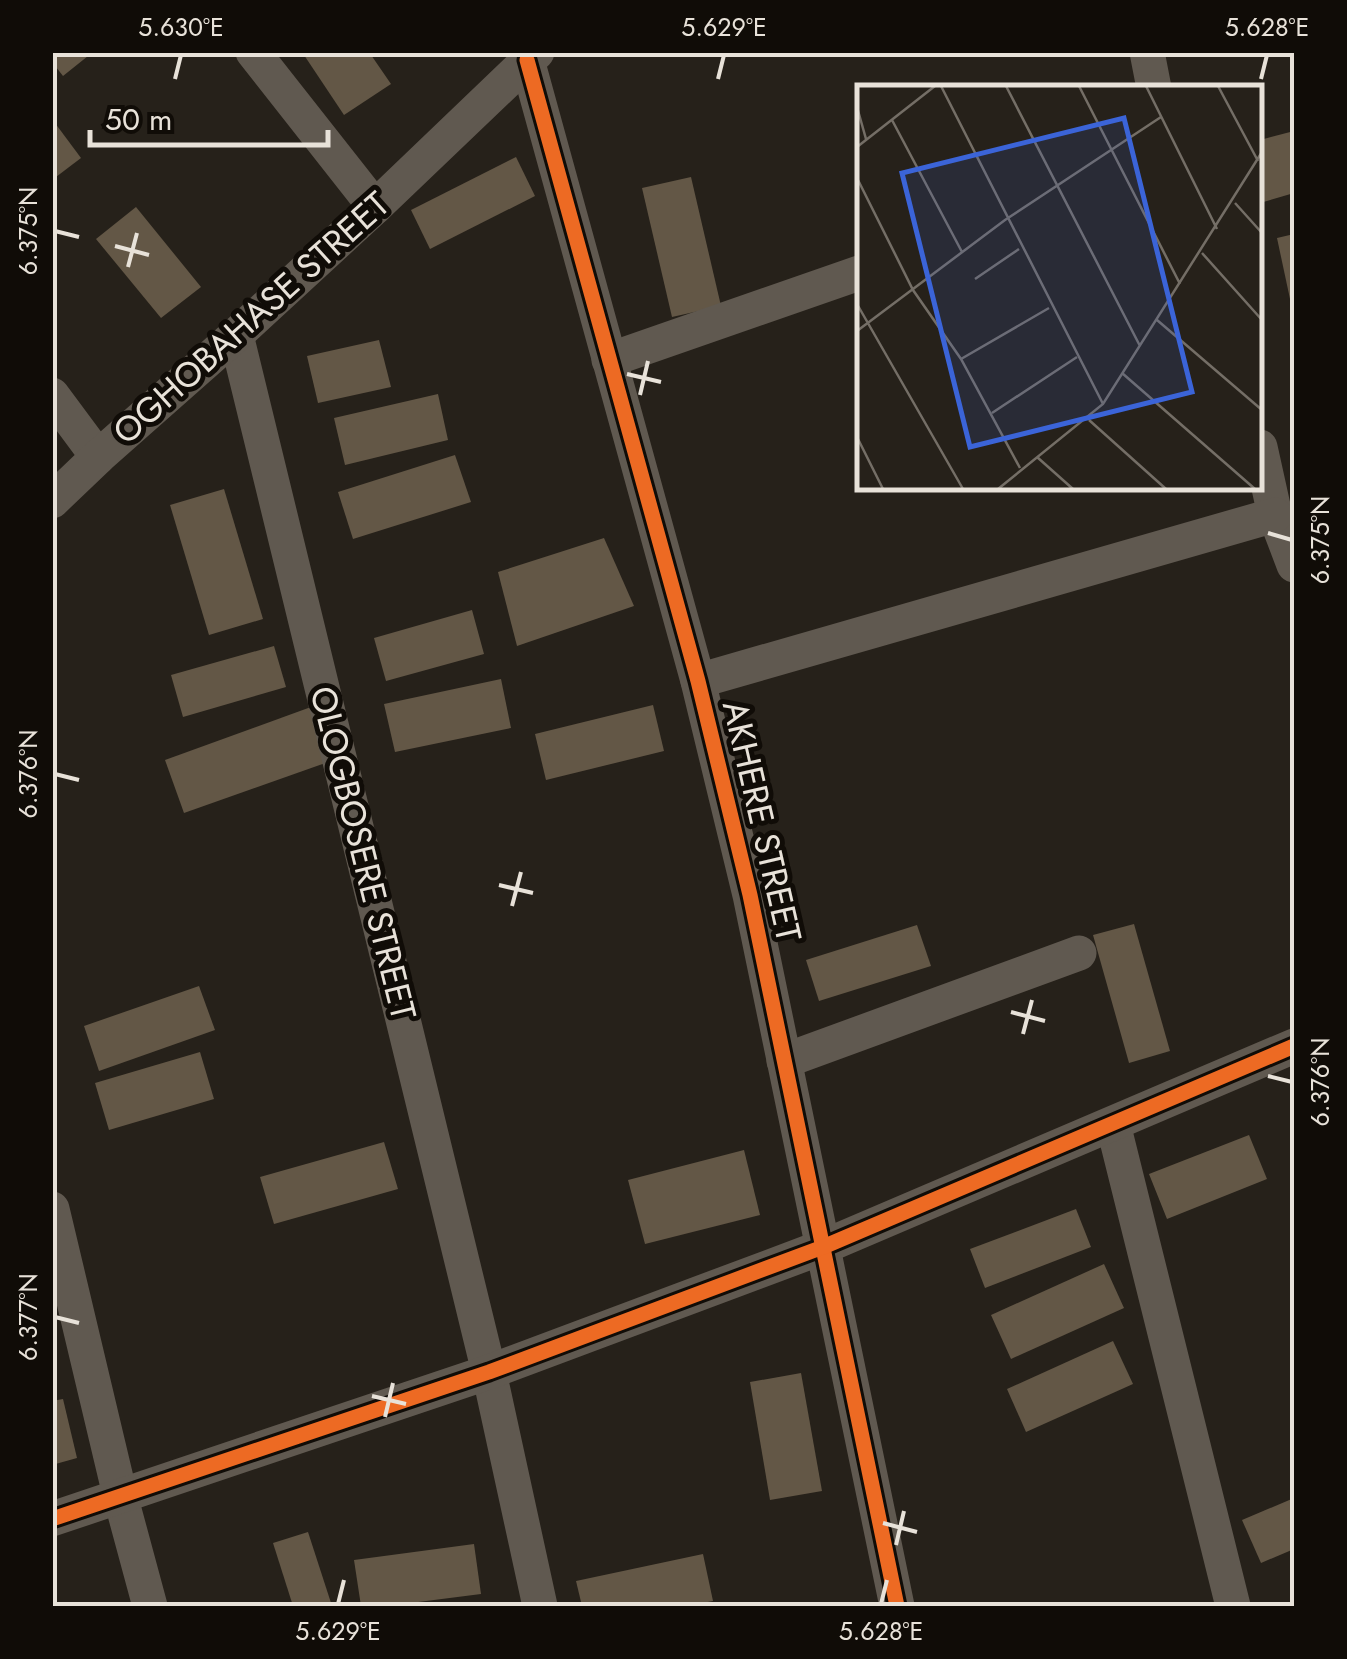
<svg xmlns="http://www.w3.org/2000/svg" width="1347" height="1659" viewBox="0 0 1347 1659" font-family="Jost,sans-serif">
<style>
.building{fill:#635746}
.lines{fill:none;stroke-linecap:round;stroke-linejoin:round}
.minor{stroke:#605950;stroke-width:35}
.cycleway-casing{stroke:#100c07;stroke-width:21}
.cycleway{stroke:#ed6a23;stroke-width:15}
.ticks{fill:none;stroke:#e8e2d9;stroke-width:4}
.labels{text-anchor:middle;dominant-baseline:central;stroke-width:10;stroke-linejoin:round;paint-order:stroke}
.street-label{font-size:35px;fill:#e8e2d9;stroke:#100c07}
.inset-road{fill:none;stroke:#746e66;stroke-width:2.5}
.view{fill:#3b64d8;fill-opacity:0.15;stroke:#3b64d8;stroke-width:5}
.inset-edge{fill:none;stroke:#e8e2d9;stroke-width:5}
.neatline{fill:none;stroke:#e8e2d9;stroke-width:4}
.ticks-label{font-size:25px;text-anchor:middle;fill:#e8e2d9}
</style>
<rect width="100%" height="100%" fill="#26211a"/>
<g class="building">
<polygon points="52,52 93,52 63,76 52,62"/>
<polygon points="302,52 369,52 391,84 344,115"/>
<polygon points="52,119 81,158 52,180"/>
<polygon points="1294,131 1294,193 1260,203 1260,140"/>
<polygon points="516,157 535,196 430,249 411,210"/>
<polygon points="691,177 721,306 672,317 642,188"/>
<polygon points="136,207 201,287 161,318 96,239"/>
<polygon points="1294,234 1294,313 1293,313 1277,238"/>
<polygon points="379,340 391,387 318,403 307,356"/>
<polygon points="438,394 448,440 345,465 334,418"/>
<polygon points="455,455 471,502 353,539 338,492"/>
<polygon points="224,489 263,619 209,635 170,505"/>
<polygon points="604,538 634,606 517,646 498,572"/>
<polygon points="472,610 484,654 386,681 374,638"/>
<polygon points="274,646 286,687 183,717 171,675"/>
<polygon points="501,679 511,728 395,752 384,704"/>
<polygon points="653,705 664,751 546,780 535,734"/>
<polygon points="311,707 331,761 184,813 165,760"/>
<polygon points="1134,924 1170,1051 1129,1063 1093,935"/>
<polygon points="917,925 931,966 819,1001 806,960"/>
<polygon points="199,986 215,1030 99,1071 84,1026"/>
<polygon points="200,1052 214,1099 109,1130 95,1083"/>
<polygon points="1249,1135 1267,1179 1167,1219 1149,1174"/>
<polygon points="384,1142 398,1189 274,1224 260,1177"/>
<polygon points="744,1150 760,1215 645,1244 628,1180"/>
<polygon points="1076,1209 1091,1247 985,1288 970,1249"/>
<polygon points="1104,1264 1124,1308 1011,1359 991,1315"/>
<polygon points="1113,1341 1133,1384 1026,1432 1007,1389"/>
<polygon points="801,1373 822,1491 770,1500 750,1382"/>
<polygon points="63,1399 77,1458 52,1465 52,1401"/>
<polygon points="1294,1498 1294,1549 1261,1563 1242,1520"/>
<polygon points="308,1532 332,1606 293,1606 273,1543"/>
<polygon points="474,1544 481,1594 387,1606 361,1606 354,1560"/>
<polygon points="703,1554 713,1601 686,1606 582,1606 576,1581"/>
</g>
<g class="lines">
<g class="minor">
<polyline points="253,52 375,207"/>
<polyline points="1147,52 1154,88"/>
<polyline points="527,60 698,681 750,895 897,1606"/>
<polyline points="236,335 489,1372 540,1606"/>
<polyline points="609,360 859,273"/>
<polyline points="52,395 98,457"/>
<polyline points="1260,447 1275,515 1294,565"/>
<polyline points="52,501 98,457 236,335 375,207 537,52"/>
<polyline points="698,681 1275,515"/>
<polyline points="784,1061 1079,953"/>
<polyline points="1113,1124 1233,1606"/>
<polyline points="52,1209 120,1495 150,1606"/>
<polyline points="52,1519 489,1372 823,1247 1294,1046"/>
</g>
<g class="cycleway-casing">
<g id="cycleway">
<polyline points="527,60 698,681 750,895 897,1606"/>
<polyline points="52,1519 489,1372 823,1247 1294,1046"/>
</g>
</g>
<use href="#cycleway" class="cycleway"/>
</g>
<path class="ticks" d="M175 79 181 55M718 79 724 55M1261 79 1267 55M55 231 79 237M115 246 149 255M128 267 137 233M627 374 661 382M640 395 648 361M1268 533 1292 540M55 774 79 780M499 885 533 893M512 906 521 872M1011 1012 1045 1021M1023 1034 1032 1000M1268 1076 1292 1082M55 1317 79 1323M372 1396 406 1404M385 1417 393 1383M883 1523 917 1532M896 1545 904 1511M338 1604 344 1580M881 1604 887 1580"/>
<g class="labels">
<g class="street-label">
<text transform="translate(251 318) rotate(-42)">OGHOBAHASE STREET</text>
<text transform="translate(762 821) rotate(77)">AKHERE STREET</text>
<text transform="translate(363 853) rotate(76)">OLOGBOSERE STREET</text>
</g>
</g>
<g transform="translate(857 85)">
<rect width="405" height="405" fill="#26211a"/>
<path class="inset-road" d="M84 1 246 319M149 1 283 261M222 1 323 199M289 1 360 144M361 1 401 76M0 22 9 54M35 35 105 167M0 62 78 1M0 93 56 205 104 274 163 383M378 118 405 148M345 168 405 235M118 194 162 164M0 219 106 404M300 235 405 325M0 246 148 135 304 32M104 274 192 223M265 288 398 404M135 328 220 272M232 335 309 404M0 352 26 404M180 372 216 404M141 404 246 319 405 67"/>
<path class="view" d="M267 33 335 307 113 362 45 88Z"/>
<rect width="405" height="405" class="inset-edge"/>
</g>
<rect width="1347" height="1659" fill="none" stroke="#100c07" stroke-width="110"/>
<path d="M90 130v15h238v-15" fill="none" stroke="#e8e2d9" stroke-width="5"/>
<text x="105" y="130" font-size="30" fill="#e8e2d9" stroke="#100c07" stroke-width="8" paint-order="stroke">50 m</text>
<rect x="55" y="55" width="1237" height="1549" class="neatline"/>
<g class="ticks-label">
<text x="181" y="36">5.630°E</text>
<text x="724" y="36">5.629°E</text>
<text x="1267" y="36">5.628°E</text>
<text transform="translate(28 231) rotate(-90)" y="9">6.375°N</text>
<text transform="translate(1320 540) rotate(-90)" y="9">6.375°N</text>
<text transform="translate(28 774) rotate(-90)" y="9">6.376°N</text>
<text transform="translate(1320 1082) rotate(-90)" y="9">6.376°N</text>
<text transform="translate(28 1317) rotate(-90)" y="9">6.377°N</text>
<text x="338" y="1640">5.629°E</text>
<text x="881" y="1640">5.628°E</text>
</g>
</svg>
